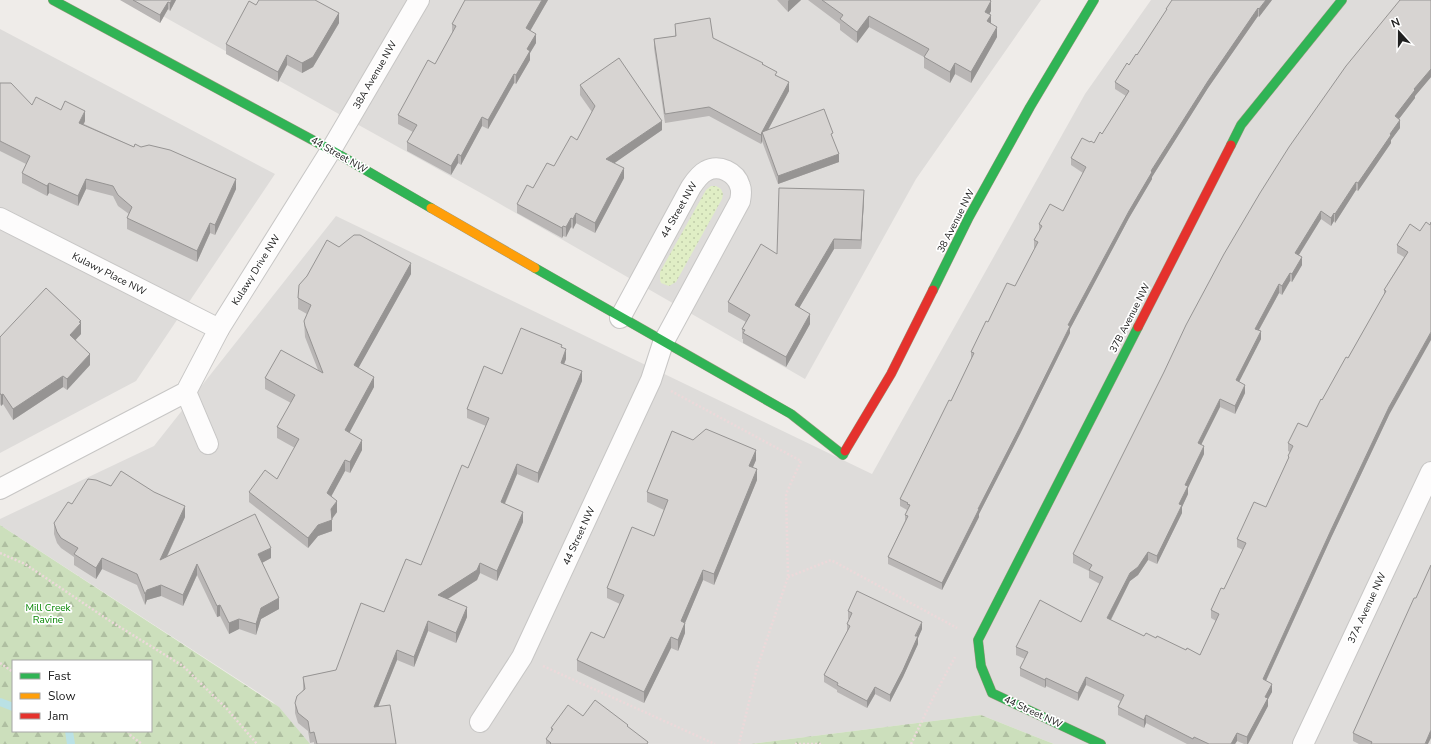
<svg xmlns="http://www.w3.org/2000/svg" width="1431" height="744" viewBox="0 0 1431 744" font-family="'Nunito Sans',sans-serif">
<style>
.residential{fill:#dedcda}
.grass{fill:url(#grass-dots)}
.forest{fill:url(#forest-firs);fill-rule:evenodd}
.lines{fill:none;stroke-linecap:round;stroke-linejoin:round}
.stream{stroke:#bae1e5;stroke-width:8}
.street-casing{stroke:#c7c6c5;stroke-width:22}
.fast-casing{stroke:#9b997f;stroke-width:10}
.slow-casing{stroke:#9b997f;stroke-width:10}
.jam-casing{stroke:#9b997f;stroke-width:10}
.path{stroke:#ecd9da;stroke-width:2.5;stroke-dasharray:2 2;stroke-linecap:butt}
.street{stroke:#fdfcfc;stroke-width:20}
.fast{stroke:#30b455;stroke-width:9}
.slow{stroke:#ff9f0a;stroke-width:9}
.jam{stroke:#e5322d;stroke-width:9}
.wall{fill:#b9b6b5}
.shaded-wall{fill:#969493}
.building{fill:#d7d4d2;stroke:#969493}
.labels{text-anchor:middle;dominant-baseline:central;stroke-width:3.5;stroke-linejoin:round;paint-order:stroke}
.street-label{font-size:10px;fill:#202020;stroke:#fff}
.park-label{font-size:10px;fill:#068502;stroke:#fff}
</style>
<defs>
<pattern id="grass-dots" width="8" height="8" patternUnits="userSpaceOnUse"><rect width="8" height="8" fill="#e0eec5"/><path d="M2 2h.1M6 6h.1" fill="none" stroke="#c0cca9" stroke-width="1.8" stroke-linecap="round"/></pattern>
<pattern id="forest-firs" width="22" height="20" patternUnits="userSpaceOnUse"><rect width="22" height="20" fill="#ccdfbc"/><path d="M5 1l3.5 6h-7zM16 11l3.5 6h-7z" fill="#afbfa1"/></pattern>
</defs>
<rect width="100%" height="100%" fill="#efece9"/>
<g class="residential">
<polygon points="134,0 1041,0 916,179 805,379 488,197"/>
<polygon points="1151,0 1431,0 1431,744 1054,744 981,715 751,744 308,744 273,702 0,525 0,519 154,446 336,216 872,474 1085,94"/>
<polygon points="0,29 275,174 136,381 0,453"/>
</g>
<polygon class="grass" points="711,186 716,186 721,189 723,194 722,199 676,282 669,286 661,283 660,280 660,272 706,190"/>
<g class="forest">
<path d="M0 525 279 707 310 744H0ZM13 661H151V731H13Z"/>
<polygon points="981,715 1054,744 751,744"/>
</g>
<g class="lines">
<g class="stream">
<polyline points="0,702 13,707"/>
<polyline points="69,731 71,744"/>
</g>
<g class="street-casing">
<g id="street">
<polyline points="0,218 219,329"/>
<polyline points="186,392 208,444"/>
<polyline points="0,489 186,392 219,329 331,150 419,0"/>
<path d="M480 722 522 657 651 380 663 343 740 201C741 196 742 191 740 186 736 172 719 164 706 171 700 174 695 181 691 187L620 318"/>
<polyline points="1303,744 1431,472"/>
</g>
</g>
<g class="fast-casing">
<g id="fast">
<polyline points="53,0 331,150 431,208"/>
<polyline points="1231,145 1241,125 1342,0"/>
<polyline points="535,268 791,414 843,455 845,451"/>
<polyline points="933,290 969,217 1030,107 1094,0"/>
<polyline points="1101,744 992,693 981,666 978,640 1138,327"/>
</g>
</g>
<g class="slow-casing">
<polyline id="slow" points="431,208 535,268"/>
</g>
<g class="jam-casing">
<g id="jam">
<polyline points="1138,327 1231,145"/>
<polyline points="845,451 891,374 933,290"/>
</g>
</g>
<g class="path">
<polyline points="671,391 801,461 786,494 788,577 757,668 739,744"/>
<polyline points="0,553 25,564 110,621 183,666 227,709 257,744"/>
<polyline points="788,577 831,560 957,628"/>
<polyline points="0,663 13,672"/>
<polyline points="543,666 715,744"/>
<polyline points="128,731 131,736 142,744"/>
<polyline points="795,744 822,744"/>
<polyline points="911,744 933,698 955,657"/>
</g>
<use href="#street" class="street"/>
<use href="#fast" class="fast"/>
<use href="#slow" class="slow"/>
<use href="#jam" class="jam"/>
</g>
<g class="wall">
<polygon points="120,0 176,0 170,11 168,9 160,23"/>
<polygon points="548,0 530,31 536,43 530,53 530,60 516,84 514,83 488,129 482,126 461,165 458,163 451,175 407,151 407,142 413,132 398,124 398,115 435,64 452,33 452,24"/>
<polygon points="777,0 801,0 788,12"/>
<polygon points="808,0 990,0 991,11 989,14 991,23 997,37 971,83 955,74 950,83 924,68 924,57 869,27 857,43 840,30 840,24"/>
<polygon points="1272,0 1259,17 1258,16 1208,88 1152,177 1152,179 1129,218 1070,329 1070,333 1020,434 979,514 979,517 942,590 888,564 888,557 905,521 905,515 907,510 900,506 900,499 951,401 971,359 971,352 988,322 1015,286 1035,248 1034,248 1034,240 1039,232 1039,224 1063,211 1083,173 1071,165 1071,158 1090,142 1094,143 1102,134 1126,96 1115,89 1115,82 1137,55 1166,11 1166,9"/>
<polygon points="1431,0 1431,77 1415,96 1415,98 1399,119 1400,128 1391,140 1391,143 1358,191 1356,190 1335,223 1334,221 1331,226 1321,219 1299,255 1302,265 1292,282 1290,281 1282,295 1279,293 1259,330 1261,339 1239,381 1245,393 1235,414 1220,407 1201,445 1204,454 1188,486 1188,494 1182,507 1182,513 1157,564 1148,560 1138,575 1130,581 1111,620 1144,636 1156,638 1186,650 1200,655 1216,621 1211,618 1211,610 1224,589 1243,550 1237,547 1237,539 1266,507 1288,459 1288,456 1290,452 1288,451 1288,443 1307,427 1322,400 1348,358 1384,295 1384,290 1404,257 1397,253 1397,245 1420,231 1389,415 1331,538 1266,681 1272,692 1268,699 1268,706 1248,744 1244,744 1237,741 1235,744 1187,744 1146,723 1144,728 1118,715 1118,707 1120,701 1086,685 1078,701 1046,686 1045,688 1020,676 1020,668 1025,659 1016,655 1016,647 1081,622 1100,584 1089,578 1089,571 1073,563 1073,554"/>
<polygon points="256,5 339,23 313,67 302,73 287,65 278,82 226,54 226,44"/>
<polygon points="675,24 713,38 763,64 777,76 789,91 768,130 833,139 839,162 778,184 762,141 761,144 709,116 665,123 654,48 654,39 675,36"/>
<polygon points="0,83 32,105 61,110 85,121 84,124 134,147 236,189 215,235 210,233 197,262 127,229 127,218 129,214 118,206 113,196 86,189 78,206 49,193 47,196 22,183 22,173 26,164 0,151"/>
<polygon points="580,85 662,130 614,163 624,178 595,233 576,223 573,229 571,227 566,237 563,236 562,238 517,213 517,204 533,188 554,166 577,140 592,112 580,95"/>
<polygon points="864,200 861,249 834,249 799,308 810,324 786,367 743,343 743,339 742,339 742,329 746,322 728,312 728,302 777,254"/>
<polygon points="339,247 411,274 358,368 374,387 349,433 362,450 350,473 345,471 331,497 337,512 332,519 332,531 318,536 308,548 249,502 249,492 277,479 295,448 277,438 277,427 291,403 265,389 265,378 318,370 305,337 304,321 307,314 298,309 298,298"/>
<polygon points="81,331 81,334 75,340 90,365 67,390 63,387 13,420 3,404 1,406 0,404 0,337"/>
<polygon points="562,347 566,359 564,364 582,381 538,483 517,474 505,504 523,522 497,581 480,573 477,580 448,599 467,617 456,643 428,631 414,667 397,660 378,707 396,744 314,744 314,742 310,743 308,731 298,723 295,713 295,703 303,690 303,677 336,670 384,612 421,565 468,468 486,426 467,418 467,409 502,374"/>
<polygon points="693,440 756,460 753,467 757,480 714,585 703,580 685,623 685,633 678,651 671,648 644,703 577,671 577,660 604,638 620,604 607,598 607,588 654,536 664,510 647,502 647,492"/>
<polygon points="111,486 185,517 167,557 271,558 262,563 279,609 261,619 256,635 239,629 229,634 220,616 217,617 197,575 183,606 161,596 147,600 145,605 137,585 102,569 96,579 74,565 74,557 61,548 57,543 54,534 54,523 72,504"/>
<polygon points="848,611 922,629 918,638 918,644 903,677 890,702 875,694 867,708 837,692 837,690 824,682 824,675 847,632 847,624 849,619 848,619"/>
<polygon points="583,716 628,727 648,744 546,744 546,739 551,732 551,728"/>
<polygon points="1353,733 1428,744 1359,744 1353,741"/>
</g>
<g class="shaded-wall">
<polygon points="172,0 176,0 170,11 170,3"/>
<polygon points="542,0 548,0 526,38 526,28"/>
<polygon points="789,0 801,0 788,12 788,1"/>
<polygon points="1266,0 1272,0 1259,17 1259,9"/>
<polygon points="991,1 991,11 985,22 985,12"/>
<polygon points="168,2 168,9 160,23 160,15"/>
<polygon points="1258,8 1258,16 1208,88 1152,177 1152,179 1129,218 1070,329 1070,333 1020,434 979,514 979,517 942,590 942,583 978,509 1068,325 1129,211 1151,171 1208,81"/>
<polygon points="339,13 339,23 313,67 302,73 302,63"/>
<polygon points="991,15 991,26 987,21"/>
<polygon points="869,16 869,27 857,43 857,32"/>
<polygon points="997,27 997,37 971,83 971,72"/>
<polygon points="536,34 536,43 530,53 530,60 516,84 516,75 527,49"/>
<polygon points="287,55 287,65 278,82 278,72"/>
<polygon points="955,63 955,74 950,83 950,72"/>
<polygon points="1431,69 1431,77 1415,96 1415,98 1395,124 1395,116 1414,89"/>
<polygon points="514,74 514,83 488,129 488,120"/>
<polygon points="789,82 789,91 764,137 762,132"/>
<polygon points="85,111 85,121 79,133 79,123"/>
<polygon points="482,117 482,126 461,165 461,156"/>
<polygon points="1400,120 1400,128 1391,140 1391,143 1358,191 1358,183 1390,134"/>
<polygon points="662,121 662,130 606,169 606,159"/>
<polygon points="762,132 762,141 761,144 761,135"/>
<polygon points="458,154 458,163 451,175 451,166"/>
<polygon points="839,154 839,162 778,184 778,176"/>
<polygon points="624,168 624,178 595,233 595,223"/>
<polygon points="86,179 86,189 78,206 78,196"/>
<polygon points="236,179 236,189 215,235 215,225"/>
<polygon points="1356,182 1356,190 1335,223 1335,214"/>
<polygon points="49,183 49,193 47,196 47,186"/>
<polygon points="864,190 864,200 861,249 861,240"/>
<polygon points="1321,211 1321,219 1295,261 1295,253"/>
<polygon points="576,213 576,223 573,229 573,219"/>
<polygon points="1334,213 1334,221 1331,226 1331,218"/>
<polygon points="571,218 571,227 566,237 566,227"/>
<polygon points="210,223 210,233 197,262 197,251"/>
<polygon points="563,226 563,236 562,238 562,228"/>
<polygon points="834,239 834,249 795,315 795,305"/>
<polygon points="1302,257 1302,265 1292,282 1292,274"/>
<polygon points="411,263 411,274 354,376 354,365"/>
<polygon points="1290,273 1290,281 1282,295 1282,286"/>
<polygon points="1279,284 1279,293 1255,337 1255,329"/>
<polygon points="810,314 810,324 786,367 786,357"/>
<polygon points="81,321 81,334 70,346 70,335"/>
<polygon points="1261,331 1261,339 1236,388 1236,380"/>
<polygon points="1431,332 1431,340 1389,415 1331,538 1263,687 1263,679 1331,530 1389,407"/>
<polygon points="566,349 566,359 561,372 561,363"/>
<polygon points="90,354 90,365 67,390 67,379"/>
<polygon points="582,371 582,381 538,483 538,473"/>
<polygon points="63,376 63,387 13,420 13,409"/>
<polygon points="374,377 374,387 345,441 345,430"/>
<polygon points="1245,385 1245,393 1235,414 1235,406"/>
<polygon points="3,394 3,404 1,406 1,395"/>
<polygon points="1220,399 1220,407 1198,451 1198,443"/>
<polygon points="362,440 362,450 350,473 350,462"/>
<polygon points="1204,446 1204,454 1188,488 1188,486 1188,494 1182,507 1182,513 1157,564 1157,556 1179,504 1185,485"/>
<polygon points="756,450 756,460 749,476 749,466"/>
<polygon points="345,460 345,471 327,504 327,493"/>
<polygon points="517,464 517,474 501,512 501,502"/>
<polygon points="757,469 757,480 714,585 714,574"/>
<polygon points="337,501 337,512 331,520 331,509"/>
<polygon points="185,506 185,517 160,571 160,560"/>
<polygon points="523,512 523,522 497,581 497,571"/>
<polygon points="332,520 332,531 318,536 308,548 308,538 318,525"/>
<polygon points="271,548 271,558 258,565 258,554"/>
<polygon points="1148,552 1148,560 1138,575 1130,581 1107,627 1107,618 1130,573"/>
<polygon points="102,558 102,569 96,579 96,568"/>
<polygon points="480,563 480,573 477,580 438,605 438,595"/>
<polygon points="197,564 197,575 183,606 183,595"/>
<polygon points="703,570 703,580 685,623 685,633 678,651 678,640 681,621"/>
<polygon points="161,585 161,596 147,600 145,605 145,594 147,590"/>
<polygon points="279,598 279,609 261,619 256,635 256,624 261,608"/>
<polygon points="220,605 220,616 217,617 217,606"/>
<polygon points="467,607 467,617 456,643 456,633"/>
<polygon points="239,619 239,629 229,634 229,623"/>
<polygon points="428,621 428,631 414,667 414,657"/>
<polygon points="922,622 922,629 918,638 918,644 903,677 890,702 890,695"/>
<polygon points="671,637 671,648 644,703 644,692"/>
<polygon points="397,650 397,660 374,717 374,707"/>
<polygon points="1086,677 1086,685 1078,701 1078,693"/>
<polygon points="1046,678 1046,686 1045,688 1045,680"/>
<polygon points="1272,684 1272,692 1268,699 1268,706 1248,744 1247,744 1247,737 1265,697"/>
<polygon points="875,687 875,694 867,708 867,701"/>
<polygon points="1146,715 1146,723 1144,728 1144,720"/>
<polygon points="1431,730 1431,738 1428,744 1425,744"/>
<polygon points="1237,733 1237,741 1235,744 1231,744"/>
</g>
<g class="building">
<polygon points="133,0 172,0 170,3 168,2 160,15"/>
<polygon points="259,0 315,0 339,13 313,57 302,63 287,55 278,72 226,44 249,1 256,5"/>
<polygon points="465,0 542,0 526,28 536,34 527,49 530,51 516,75 514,74 488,120 482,117 461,156 458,154 451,166 407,142 417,125 398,115 428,60 435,64 456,26 452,24"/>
<polygon points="822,0 990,0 991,1 985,12 991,15 987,21 997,27 971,72 955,63 950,72 924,57 929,49 869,16 857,32 840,19 843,15"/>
<polygon points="1172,0 1266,0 1259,9 1258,8 1208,81 1151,171 1152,172 1129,211 1068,325 1070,326 1020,427 978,509 979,509 942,583 888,557 908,516 905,515 910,505 907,504 908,503 900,499 949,400 951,401 974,353 971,352 986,321 988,322 1007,283 1015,286 1038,242 1034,240 1042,226 1039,224 1050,204 1063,211 1086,167 1071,158 1082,138 1090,142 1091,141 1094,143 1100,132 1102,134 1129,91 1115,82 1127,63 1129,65 1136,54 1137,55 1167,9 1166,9"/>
<polygon points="1400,0 1431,0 1431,69 1414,89 1415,90 1395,116 1400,120 1390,134 1391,135 1358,183 1356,182 1335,214 1334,213 1331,218 1321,211 1295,253 1302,257 1292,274 1290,273 1282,286 1279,284 1255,329 1261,331 1236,380 1245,385 1235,406 1220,399 1198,443 1204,446 1185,485 1188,486 1179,504 1182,505 1157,556 1148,552 1138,567 1130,573 1107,618 1144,636 1146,633 1156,638 1157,636 1186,650 1187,648 1200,655 1219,614 1211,610 1221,588 1224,589 1246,543 1237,539 1254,502 1266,507 1289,457 1288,456 1293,446 1288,443 1298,423 1307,427 1321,399 1322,400 1346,357 1348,358 1386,291 1384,290 1408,252 1397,245 1410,224 1420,231 1426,222 1430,225 1431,222 1431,332 1389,407 1331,530 1263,679 1272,684 1265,697 1268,698 1247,737 1237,733 1231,744 1209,744 1194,737 1193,739 1146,715 1144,720 1118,707 1124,695 1086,677 1078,693 1046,678 1045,680 1020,668 1028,652 1016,647 1040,600 1081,622 1103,577 1089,570 1092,565 1073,554 1164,372 1186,325 1224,254 1260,193 1289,147 1346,66"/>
<polygon points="710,18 713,38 763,63 762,64 777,72 775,75 789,82 762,132 824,109 833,133 831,134 839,154 778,176 762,132 761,135 709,107 665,114 654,39 676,36 675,24"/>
<polygon points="619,58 662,121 606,159 624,168 595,223 576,213 573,219 571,218 566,227 563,226 562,228 517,204 527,185 533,188 547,163 554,166 571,136 577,140 595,106 580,85"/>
<polygon points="0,83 11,83 32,105 36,97 61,110 65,101 85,111 79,123 134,147 135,144 141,147 149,145 170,150 236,179 215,225 210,223 197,251 127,218 132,207 118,195 113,186 86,179 78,196 49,183 47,186 22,173 30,156 0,141"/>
<polygon points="779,188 864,190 861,240 834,239 795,305 810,314 786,357 743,333 745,330 742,329 750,315 728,302 761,244 777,254"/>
<polygon points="354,235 360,235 411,263 354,365 374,377 345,430 362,440 350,462 345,460 327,493 337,501 331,509 332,520 318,525 308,538 249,492 265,470 277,479 299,439 277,427 295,395 265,378 281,350 323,373 305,326 304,321 311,305 298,298 299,285 307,276 327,240 339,247"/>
<polygon points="46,288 81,321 79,322 81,323 70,335 90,354 67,379 63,376 13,409 3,394 1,395 0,393 0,337"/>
<polygon points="521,328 562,345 561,347 566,349 561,363 582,371 538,473 517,464 501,502 523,512 497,571 480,563 477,570 438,595 467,607 456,633 428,621 414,657 397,650 374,707 390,705 396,744 317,744 314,732 310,733 308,721 298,713 295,703 297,696 305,689 303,677 336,670 361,603 384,612 406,559 421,565 462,465 468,468 489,418 467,409 484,366 502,374"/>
<polygon points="706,429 756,450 749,466 757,469 714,574 703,570 681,621 685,623 678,640 671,637 644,692 577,660 591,632 604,638 624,595 607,588 632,527 654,536 668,500 647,492 672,431 693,440"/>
<polygon points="121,471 154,492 185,506 160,560 255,514 271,548 258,554 279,598 261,608 256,624 239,619 229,623 220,605 217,606 197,564 183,595 161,585 147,590 145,594 137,574 102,558 96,568 74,554 78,548 61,538 57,532 54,523 68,502 72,504 88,479 96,480 111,486"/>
<polygon points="1431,565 1431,730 1425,744 1371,744 1372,742 1353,733 1414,598 1416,598"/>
<polygon points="857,591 922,622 915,636 918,636 903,670 890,695 875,687 867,701 837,685 838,683 824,675 850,626 847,624 852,613 848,611"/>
<polygon points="595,700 628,725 627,726 648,742 647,744 550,744 551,743 546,739 553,729 551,728 568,705 583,716"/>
</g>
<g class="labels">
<g class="street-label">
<text transform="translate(375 75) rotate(-60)">38A Avenue NW</text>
<text transform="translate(339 155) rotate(30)">44 Street NW</text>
<text transform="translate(679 210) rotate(-60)">44 Street NW</text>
<text transform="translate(956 221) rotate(-63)">38 Avenue NW</text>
<text transform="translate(256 270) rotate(-58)">Kulawy Drive NW</text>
<text transform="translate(109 274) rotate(27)">Kulawy Place NW</text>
<text transform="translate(1130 318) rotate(-63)">37B Avenue NW</text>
<text transform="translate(579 536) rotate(-65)">44 Street NW</text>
<text transform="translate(1367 608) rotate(-65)">37A Avenue NW</text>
<text transform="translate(1033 712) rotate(25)">44 Street NW</text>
</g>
<g class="park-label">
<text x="48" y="608">Mill Creek<tspan x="48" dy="12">Ravine</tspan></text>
</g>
</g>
<rect x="12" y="660" width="140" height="72" fill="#ffffff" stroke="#a6a6a6"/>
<rect x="20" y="673" width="20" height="6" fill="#30b455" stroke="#a6a6a6"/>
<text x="48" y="680" font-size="12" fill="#202020">Fast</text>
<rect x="20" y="693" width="20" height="6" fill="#ff9f0a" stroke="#a6a6a6"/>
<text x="48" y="700" font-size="12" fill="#202020">Slow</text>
<rect x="20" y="713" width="20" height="6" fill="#e5322d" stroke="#a6a6a6"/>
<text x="48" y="720" font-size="12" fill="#202020">Jam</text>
<g transform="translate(1399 32) rotate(339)" stroke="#ffffff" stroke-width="3" paint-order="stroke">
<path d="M0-3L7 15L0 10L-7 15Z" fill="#202020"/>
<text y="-6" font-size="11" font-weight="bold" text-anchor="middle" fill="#202020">N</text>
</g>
</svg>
